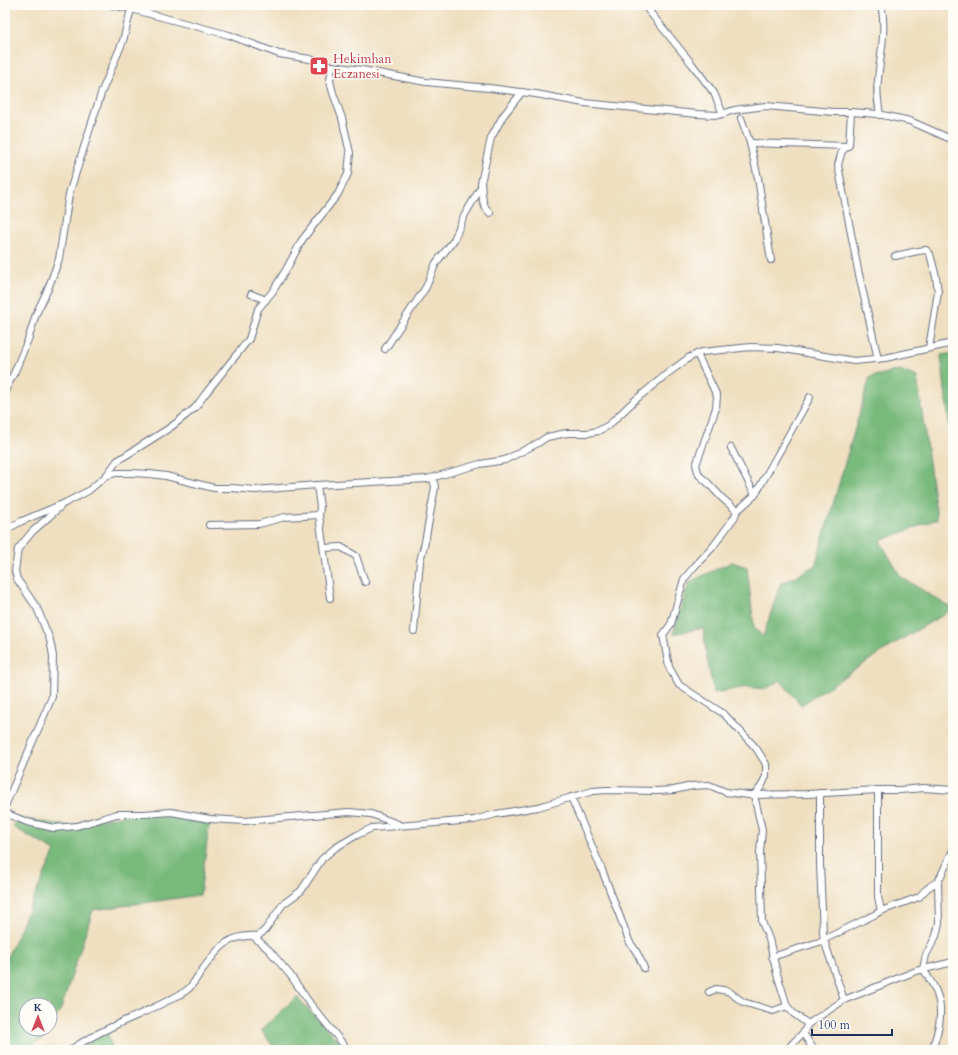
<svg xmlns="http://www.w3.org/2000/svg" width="958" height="1055" viewBox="0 0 958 1055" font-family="Cardo,serif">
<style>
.forest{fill:#78b97b;stroke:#4a746c}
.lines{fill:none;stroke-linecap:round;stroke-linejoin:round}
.minor-casing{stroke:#656d80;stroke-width:8}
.minor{stroke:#fff;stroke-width:6}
.labels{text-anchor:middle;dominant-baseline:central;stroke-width:3;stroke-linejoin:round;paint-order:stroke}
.health-label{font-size:13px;fill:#be3a42;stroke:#fdfcf7;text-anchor:start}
</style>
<rect width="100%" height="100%" fill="#fdfcf7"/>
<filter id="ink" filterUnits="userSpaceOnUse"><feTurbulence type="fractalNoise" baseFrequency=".025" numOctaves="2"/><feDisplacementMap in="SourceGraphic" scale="8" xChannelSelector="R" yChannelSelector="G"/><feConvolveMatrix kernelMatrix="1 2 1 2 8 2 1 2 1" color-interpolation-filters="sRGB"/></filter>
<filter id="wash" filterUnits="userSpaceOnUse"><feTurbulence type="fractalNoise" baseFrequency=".012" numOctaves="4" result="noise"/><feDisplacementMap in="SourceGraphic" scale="16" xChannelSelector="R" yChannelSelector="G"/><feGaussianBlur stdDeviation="0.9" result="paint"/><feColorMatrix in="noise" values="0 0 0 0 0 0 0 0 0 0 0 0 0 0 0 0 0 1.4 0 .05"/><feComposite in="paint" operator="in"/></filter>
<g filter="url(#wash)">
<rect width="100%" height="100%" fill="#efdfc0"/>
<g class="forest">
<polygon points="953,353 953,459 941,355"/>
<polygon points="900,370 917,377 937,519 880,541 901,577 953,609 900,640 801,705 780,680 765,689 747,687 714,693 707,659 703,628 673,634 689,582 732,562 747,567 754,627 763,637 780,584 815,566 870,377"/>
<polygon points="130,814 210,819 200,895 93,910 61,1009 50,1027 50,1005 26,1005 26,1029 49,1029 43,1039 21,1050 5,1050 5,962 55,851 13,827 18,818 71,826"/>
<polygon points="297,997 347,1050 276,1050 261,1030"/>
<polygon points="107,1029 112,1050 71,1050"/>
</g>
</g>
<g filter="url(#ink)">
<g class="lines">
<g class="minor-casing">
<g id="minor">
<polyline points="112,5 131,9 229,35 279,54 310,59 332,66 362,70 426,82 489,88 536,94 584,103 697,114 719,115 734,110 766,106 834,112 851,112 878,114 910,121 953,140"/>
<polyline points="644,5 692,64 714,93 723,114"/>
<polyline points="851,112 849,145 842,151 838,165 858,270 878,359"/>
<path d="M880 115C878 103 876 92 878 80 880 55 887 30 881 5"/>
<polyline points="741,118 750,143 758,178 771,260"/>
<polyline points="750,143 848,146"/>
<polyline points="490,213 485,207 483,201 481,183 491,138 503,116 522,92"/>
<polyline points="895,256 918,251 926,250 930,254 936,277 938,292 929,348"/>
<polyline points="251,294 266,300"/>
<polyline points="385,349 426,287 436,263 454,240 463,218 481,187"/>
<polyline points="697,354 717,396 716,408 696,465 699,475 708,483 722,498 737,511 734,518 712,548 694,567 684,579 671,624 663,635 669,667 679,685 724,714 756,748 766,764 766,776 761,787 754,795 762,830 760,852 762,922 769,939 777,974 787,1006 793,1013 808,1024"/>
<polyline points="5,391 15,371 29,337 36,314 48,289 59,259 69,194 102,91 123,41 131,9"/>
<polyline points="731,448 755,495"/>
<polyline points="106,476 116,473 131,473 150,474 166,476 214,488 232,488 255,490 317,485 427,479 480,464 505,460 538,443 547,437 567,433 588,433 598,431 609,425 634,401 668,373 690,357 702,352 751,347 778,348 854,361 885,358 953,343"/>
<polyline points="317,485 320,507 319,515 330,598"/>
<polyline points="737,511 755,495 810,397"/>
<polyline points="209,525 259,524 285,517 319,515"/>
<polyline points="5,530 22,521 65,503 88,491 106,476 117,461 171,427 195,408 206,393 249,339 258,309 273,291 287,268 302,240 338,194 348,174 350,153 342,118 333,93 330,81 332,66"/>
<polyline points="324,548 341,547 356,556 365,582"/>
<polyline points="414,631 420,561 425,542 435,487 433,478"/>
<polyline points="878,790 878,897 881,911"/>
<polyline points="820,793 820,864 823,933 824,940 844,1000"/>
<path d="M571 797 602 870 630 943C638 952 639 957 644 968"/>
<polyline points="5,806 52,697 53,656 50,640 37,608 17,579 15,571 18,549 32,532 61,506"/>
<polyline points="5,813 27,822 54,828 77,826 117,814 144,814 171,812 210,819 245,821 266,819 349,812 371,814 398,824"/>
<polyline points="253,936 269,950 291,976 311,1005 348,1050"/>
<path d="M772 957 819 942 874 915 881 911 919 897C924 891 931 884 938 882"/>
<polyline points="709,992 716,989 728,991 743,1002 773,1011 787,1006"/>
<polyline points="803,1033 814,1050"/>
<path d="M70 1050C91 1036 114 1025 138 1015 152 1008 174 999 187 990 192 986 196 979 200 973 217 950 226 934 258 936L265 930 283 904 301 891 322 859 335 848 357 835 372 828 474 820 496 814 538 807 593 791 607 790 657 791 674 790 692 786 709 785 726 792 748 795 807 794 878 790H900L924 788 953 790"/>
<polyline points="789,1050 791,1045 803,1033 808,1024 844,1000 916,971 953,962"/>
<path d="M932 1050C938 1032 944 1013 937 994 934 985 928 977 923 969L926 955 936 936 939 923 938 882 953 850"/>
</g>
</g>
<use href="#minor" class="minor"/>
</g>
</g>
<defs>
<g id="pharmacy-square" transform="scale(1)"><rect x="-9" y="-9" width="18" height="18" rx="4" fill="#e0444e" stroke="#fdfcf7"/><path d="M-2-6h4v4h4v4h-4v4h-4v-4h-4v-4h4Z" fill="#fff"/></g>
</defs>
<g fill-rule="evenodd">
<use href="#pharmacy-square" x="319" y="66"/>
</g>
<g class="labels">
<g class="health-label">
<text x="333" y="59">Hekimhan<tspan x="333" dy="15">Eczanesi</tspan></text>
</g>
</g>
<rect width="958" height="1055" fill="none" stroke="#fdfcf7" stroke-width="20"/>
<g transform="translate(38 1017)"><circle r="19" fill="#fdfcf7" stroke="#a3aaba"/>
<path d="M0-3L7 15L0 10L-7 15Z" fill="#d1495b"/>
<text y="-6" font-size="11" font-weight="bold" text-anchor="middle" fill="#1b2f5e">K</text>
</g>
<path d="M812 1029v6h80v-6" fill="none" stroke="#1b2f5e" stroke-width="2"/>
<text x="818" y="1029" font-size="12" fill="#1b2f5e" stroke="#fdfcf7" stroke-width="3" paint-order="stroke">100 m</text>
</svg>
